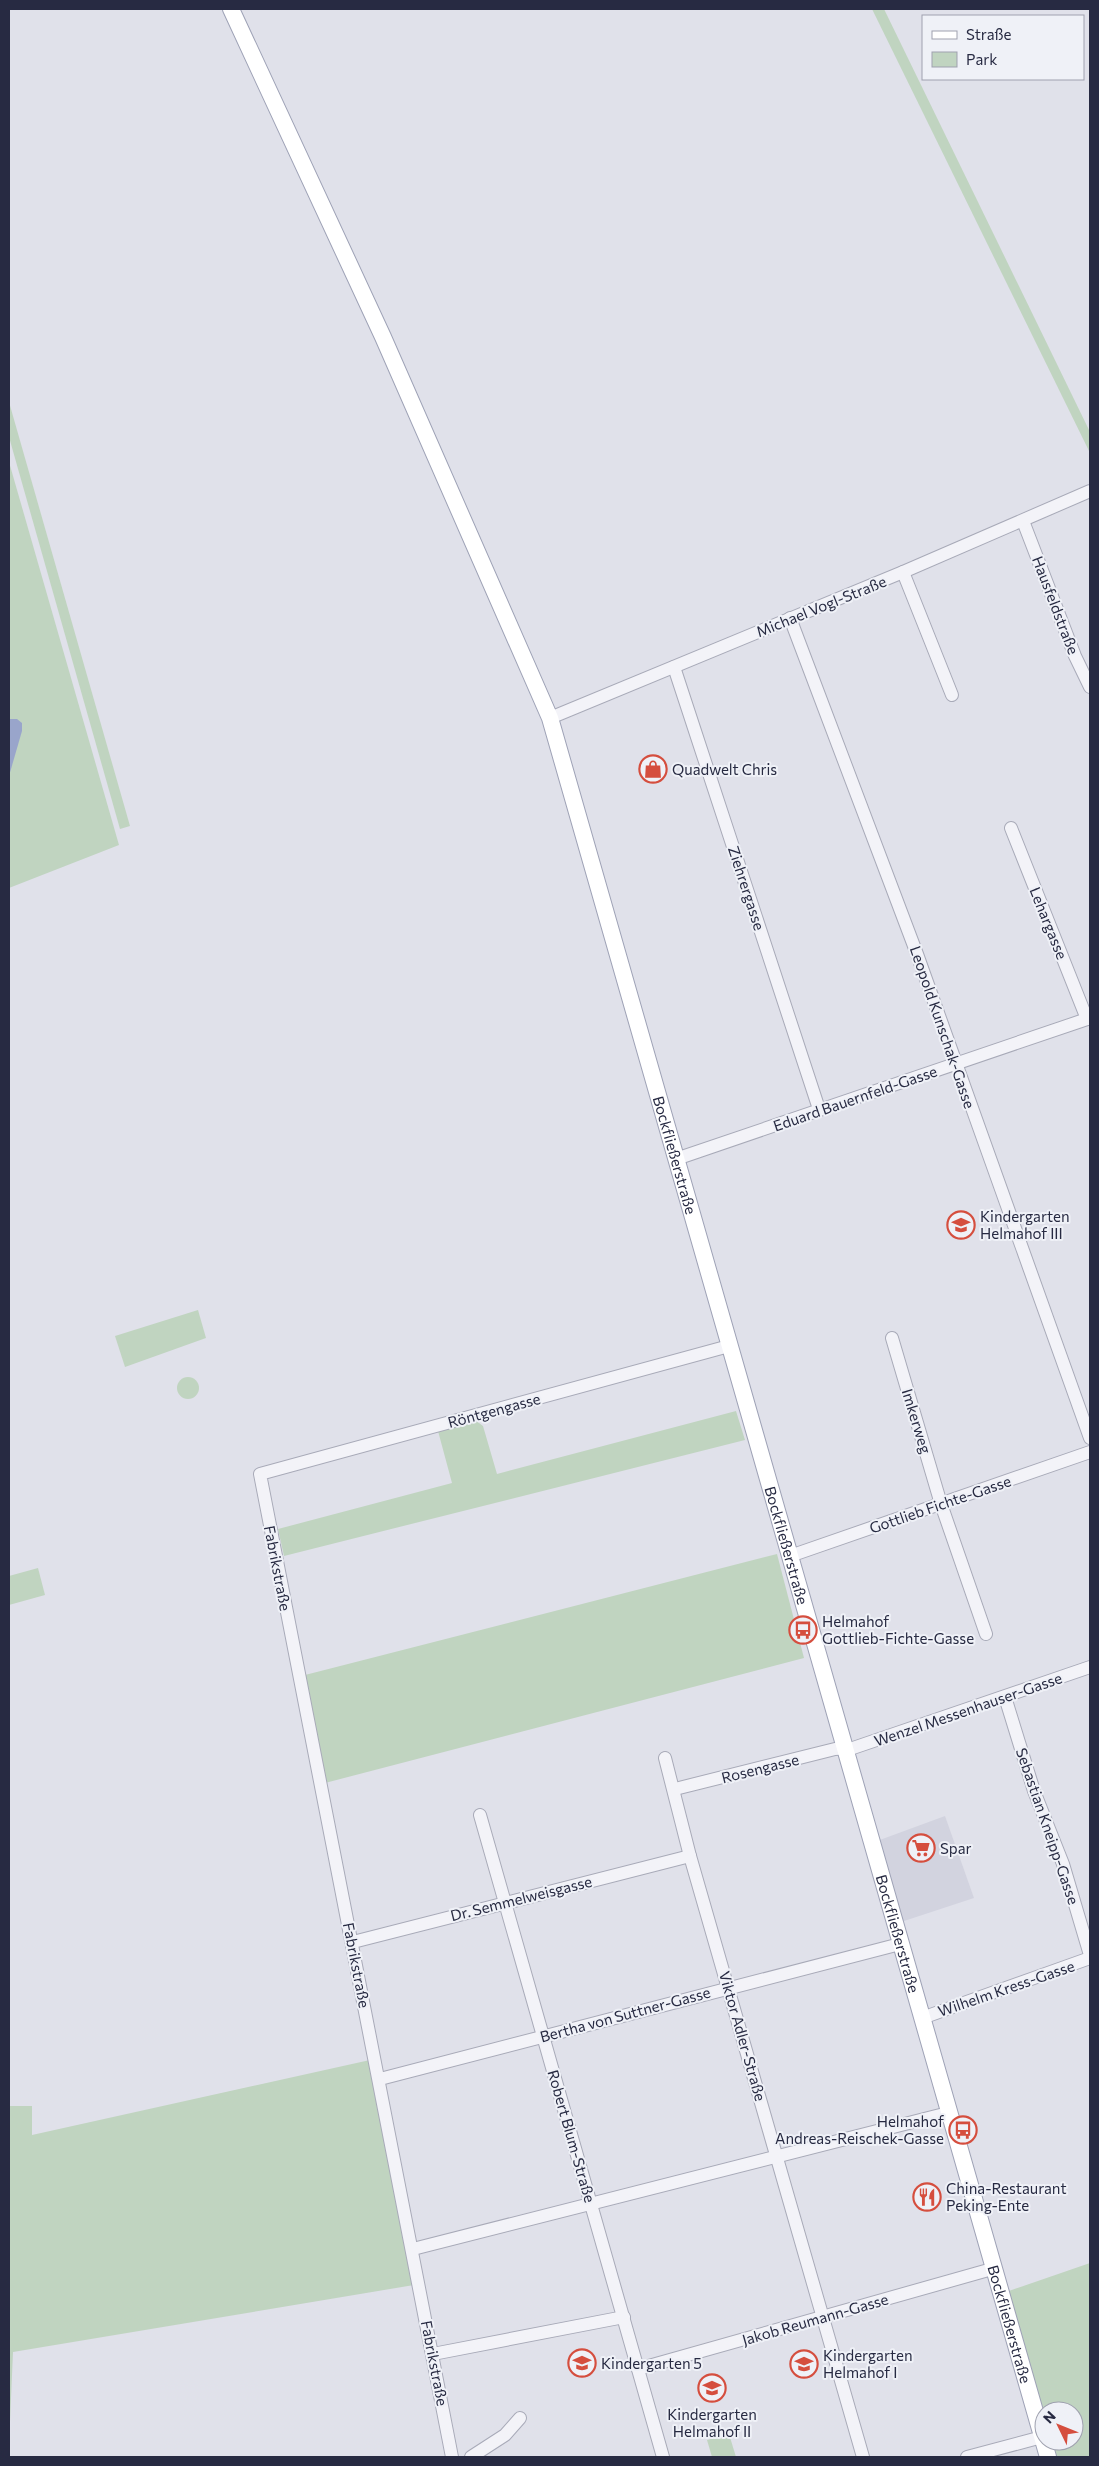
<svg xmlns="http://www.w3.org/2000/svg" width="1099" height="2466" viewBox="0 0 1099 2466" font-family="Commissioner,sans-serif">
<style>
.built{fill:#d2d3df}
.green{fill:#c0d4c0}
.water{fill:#99a5cb}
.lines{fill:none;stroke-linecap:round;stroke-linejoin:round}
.minor-casing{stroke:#a8aab8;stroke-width:14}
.major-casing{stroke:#9ea2b6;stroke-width:18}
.minor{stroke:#f3f3f8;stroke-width:12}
.major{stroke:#fff;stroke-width:16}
.labels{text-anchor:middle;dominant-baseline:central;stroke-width:4;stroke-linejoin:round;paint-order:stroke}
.street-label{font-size:15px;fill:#272a42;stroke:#eff1f7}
.poi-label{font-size:15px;fill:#272a42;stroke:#eff1f7;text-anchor:start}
</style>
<rect width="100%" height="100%" fill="#e0e1ea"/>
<polygon class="built" points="945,1816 974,1898 901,1922 877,1841"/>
<g class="green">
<polygon points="872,9 884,9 1090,432 1090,453"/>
<polygon points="9,402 130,826 120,829 9,437"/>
<polygon points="9,462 119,845 9,888"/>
<polygon points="198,1310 206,1338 125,1367 115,1336"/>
<circle cx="188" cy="1388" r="11"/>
<polygon points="736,1411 745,1440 284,1556 278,1529 452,1483 438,1431 475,1420 483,1426 497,1474"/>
<polygon points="777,1554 804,1658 325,1783 305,1675"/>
<polygon points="38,1568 45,1595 9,1605 9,1576"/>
<polygon points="370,2060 414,2285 13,2352 9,2445 9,2106 32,2106 32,2135"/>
<polygon points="1090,2263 1090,2457 1054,2457 1049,2441 1074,2441 1074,2411 1044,2411 1044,2422 1006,2292"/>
<polygon points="729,2434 736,2457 712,2457 707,2440"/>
</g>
<polygon class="water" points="9,719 17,719 22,723 22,731 9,776"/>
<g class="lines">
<g class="minor-casing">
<g id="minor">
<polyline points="1023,521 1075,656 1090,687"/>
<polyline points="903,572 952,695"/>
<polyline points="790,618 917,954 1090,1438"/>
<polyline points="674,667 819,1109"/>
<polyline points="550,718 903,572 1090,491"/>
<polyline points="1011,828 1087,1019"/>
<polyline points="676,1159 1090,1018"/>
<polyline points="892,1338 941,1504 986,1634"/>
<polyline points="790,1556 1090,1452"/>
<polyline points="1005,1697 1034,1791 1063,1864 1090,1955"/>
<polyline points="665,1758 690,1856 863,2457"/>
<polyline points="675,1789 835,1749 853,1748 1090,1667"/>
<polyline points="480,1815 663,2457"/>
<polyline points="353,1942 690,1856"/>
<polyline points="922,2018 1090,1958"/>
<polyline points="380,2079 900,1944"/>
<polyline points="413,2249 948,2113"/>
<polyline points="433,2354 624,2317"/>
<polyline points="638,2369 992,2269"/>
<polyline points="452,2457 260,1474 729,1346"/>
<polyline points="471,2457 505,2435 520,2418"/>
<polyline points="967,2457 1042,2437"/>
</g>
</g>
<g class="major-casing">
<g id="major">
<path id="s1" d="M231 9 383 337 550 718 1048 2457"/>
</g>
</g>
<use href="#minor" class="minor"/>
<use href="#major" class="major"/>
</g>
<defs>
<g id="shop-ring" transform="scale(1.4375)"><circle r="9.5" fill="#eff1f7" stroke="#d54e3e" stroke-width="1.5"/><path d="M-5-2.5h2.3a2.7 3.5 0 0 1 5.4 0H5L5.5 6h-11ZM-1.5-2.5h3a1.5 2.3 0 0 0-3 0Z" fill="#d54e3e"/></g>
<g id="school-ring" transform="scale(1.4375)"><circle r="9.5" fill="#eff1f7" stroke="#d54e3e" stroke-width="1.5"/><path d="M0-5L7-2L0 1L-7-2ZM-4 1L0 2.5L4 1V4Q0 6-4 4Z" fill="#d54e3e"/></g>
<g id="bus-ring" transform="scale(1.4375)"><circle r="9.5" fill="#eff1f7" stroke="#d54e3e" stroke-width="1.5"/><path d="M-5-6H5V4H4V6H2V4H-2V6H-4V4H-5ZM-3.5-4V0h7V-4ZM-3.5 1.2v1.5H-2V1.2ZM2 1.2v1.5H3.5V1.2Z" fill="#d54e3e"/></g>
<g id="supermarket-ring" transform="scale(1.4375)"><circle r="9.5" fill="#eff1f7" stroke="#d54e3e" stroke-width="1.5"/><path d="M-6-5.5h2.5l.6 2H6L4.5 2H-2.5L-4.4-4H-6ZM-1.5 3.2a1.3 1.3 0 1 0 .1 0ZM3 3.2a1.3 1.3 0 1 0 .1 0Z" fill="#d54e3e"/></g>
<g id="restaurant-ring" transform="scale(1.4375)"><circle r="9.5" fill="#eff1f7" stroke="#d54e3e" stroke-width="1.5"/><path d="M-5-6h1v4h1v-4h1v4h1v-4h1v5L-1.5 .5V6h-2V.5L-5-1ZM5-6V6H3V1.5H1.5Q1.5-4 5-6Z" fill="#d54e3e"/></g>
</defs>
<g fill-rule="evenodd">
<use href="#shop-ring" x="653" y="769"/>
<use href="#school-ring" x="961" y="1225"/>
<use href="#bus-ring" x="803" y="1630"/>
<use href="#supermarket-ring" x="921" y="1848"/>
<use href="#bus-ring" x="963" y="2130"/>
<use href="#restaurant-ring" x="927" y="2197"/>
<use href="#school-ring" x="582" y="2363"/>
<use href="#school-ring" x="804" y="2364"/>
<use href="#school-ring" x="712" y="2388"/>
</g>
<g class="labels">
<g class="street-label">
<text transform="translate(1056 605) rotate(69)">Hausfeldstraße</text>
<text transform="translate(821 606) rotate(-22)">Michael Vogl-Straße</text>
<text transform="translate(747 888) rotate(72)">Ziehrergasse</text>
<text transform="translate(1049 923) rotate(68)">Lehargasse</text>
<text transform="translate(943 1027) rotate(71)">Leopold Kunschak-Gasse</text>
<text transform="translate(855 1098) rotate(-19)">Eduard Bauernfeld-Gasse</text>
<text stroke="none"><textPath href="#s1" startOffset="1232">Bockfließerstraße</textPath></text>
<text transform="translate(494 1410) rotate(-15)">Röntgengasse</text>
<text transform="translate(917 1421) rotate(73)">Imkerweg</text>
<text transform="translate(940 1504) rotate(-19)">Gottlieb Fichte-Gasse</text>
<text stroke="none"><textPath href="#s1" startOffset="1638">Bockfließerstraße</textPath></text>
<text transform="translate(278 1568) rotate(79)">Fabrikstraße</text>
<text transform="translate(968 1709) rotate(-19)">Wenzel Messenhauser-Gasse</text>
<text transform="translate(760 1768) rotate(-14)">Rosengasse</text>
<text transform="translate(1048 1826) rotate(71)">Sebastian Kneipp-Gasse</text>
<text transform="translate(521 1898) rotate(-14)">Dr. Semmelweisgasse</text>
<text stroke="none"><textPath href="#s1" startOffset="2042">Bockfließerstraße</textPath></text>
<text transform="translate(357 1965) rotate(79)">Fabrikstraße</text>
<text transform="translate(1006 1988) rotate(-19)">Wilhelm Kress-Gasse</text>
<text transform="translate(625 2014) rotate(-15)">Bertha von Suttner-Gasse</text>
<text transform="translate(743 2036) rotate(74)">Viktor Adler-Straße</text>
<text transform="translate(572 2136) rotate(74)">Robert Blum-Straße</text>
<text transform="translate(815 2319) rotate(-16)">Jakob Reumann-Gasse</text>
<text stroke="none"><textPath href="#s1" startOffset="2448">Bockfließerstraße</textPath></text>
<text transform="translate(435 2363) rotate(79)">Fabrikstraße</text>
</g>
<g class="poi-label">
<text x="672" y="769">Quadwelt Chris</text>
<text x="980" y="1216">Kindergarten<tspan x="980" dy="17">Helmahof III</tspan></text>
<text x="822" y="1621">Helmahof<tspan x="822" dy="17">Gottlieb-Fichte-Gasse</tspan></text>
<text x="940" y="1848">Spar</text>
<text x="944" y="2121" text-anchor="end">Helmahof<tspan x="944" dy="17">Andreas-Reischek-Gasse</tspan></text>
<text x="946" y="2188">China-Restaurant<tspan x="946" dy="17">Peking-Ente</tspan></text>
<text x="823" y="2355">Kindergarten<tspan x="823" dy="17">Helmahof I</tspan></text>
<text x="601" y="2363">Kindergarten 5</text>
<text x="712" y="2414" text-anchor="middle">Kindergarten<tspan x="712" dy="17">Helmahof II</tspan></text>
</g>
</g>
<rect width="1099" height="2466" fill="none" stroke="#272a42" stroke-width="20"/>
<rect x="922" y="15" width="162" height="65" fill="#eff1f7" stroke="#9fa1af"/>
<rect x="932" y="31" width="25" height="8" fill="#ffffff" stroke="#9fa1af"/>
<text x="966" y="40" font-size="15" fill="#272a42">Straße</text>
<rect x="932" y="52" width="25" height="15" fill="#c0d4c0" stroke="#9fa1af"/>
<text x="966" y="65" font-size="15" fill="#272a42">Park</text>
<g transform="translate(1059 2426) rotate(313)"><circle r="24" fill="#eff1f7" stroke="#9fa1af"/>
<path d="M0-4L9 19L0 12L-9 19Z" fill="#d54e3e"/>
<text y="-8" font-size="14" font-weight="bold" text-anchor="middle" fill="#272a42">N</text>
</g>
</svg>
